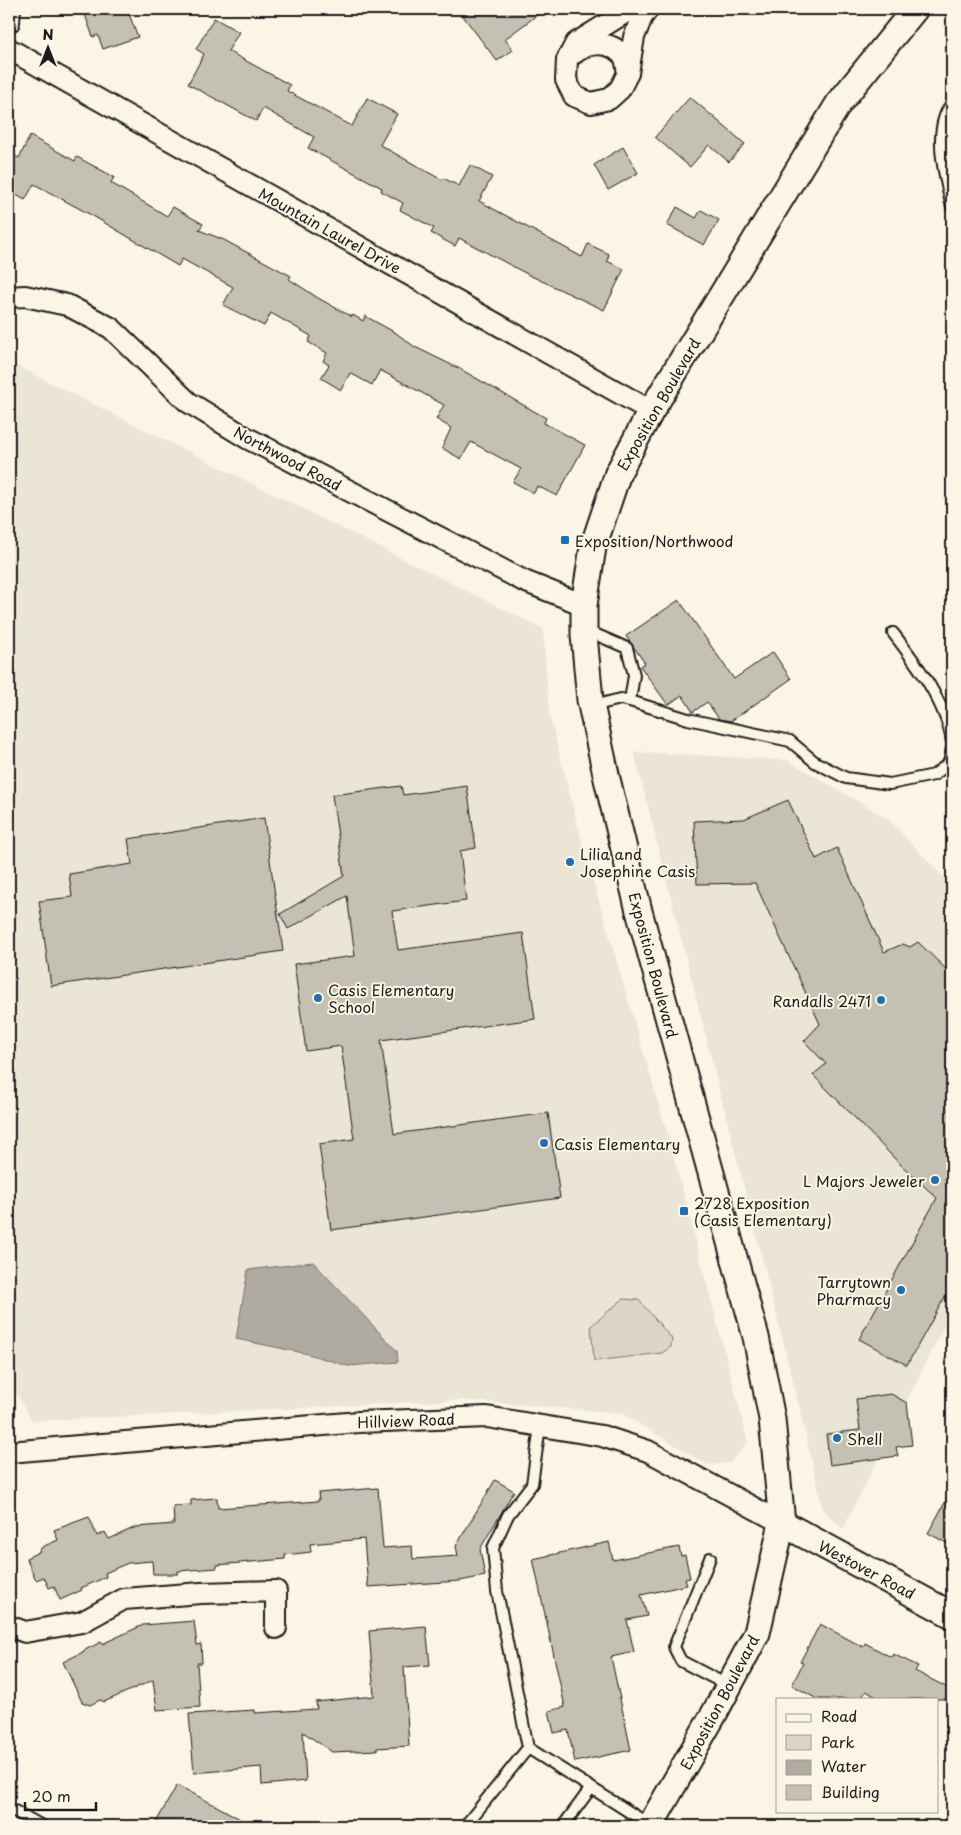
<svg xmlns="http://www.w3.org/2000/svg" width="961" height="1835" viewBox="0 0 961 1835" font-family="'Playpen Sans',sans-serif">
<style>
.built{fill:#ebe5d6}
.green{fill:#dbd5c8;stroke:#7c7872}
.water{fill:#b0aba1;stroke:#75726c}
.building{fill:#c4c0b3;stroke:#1c1c1c}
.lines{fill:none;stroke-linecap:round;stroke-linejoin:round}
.service-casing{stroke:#1c1c1c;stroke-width:14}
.minor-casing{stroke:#1c1c1c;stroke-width:24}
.tertiary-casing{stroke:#1c1c1c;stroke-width:29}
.service{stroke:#fcf5e5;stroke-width:10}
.minor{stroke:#fcf5e5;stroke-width:20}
.tertiary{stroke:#fcf5e5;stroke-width:25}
.poi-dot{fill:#1f6fb2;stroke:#fcf5e5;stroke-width:2}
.labels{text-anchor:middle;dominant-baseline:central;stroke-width:4;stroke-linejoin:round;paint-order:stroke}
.street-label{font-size:15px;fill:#1c1c1c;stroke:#fcf5e5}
.poi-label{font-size:15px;fill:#1c1c1c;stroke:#fcf5e5;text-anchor:start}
</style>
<rect width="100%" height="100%" fill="#fcf5e5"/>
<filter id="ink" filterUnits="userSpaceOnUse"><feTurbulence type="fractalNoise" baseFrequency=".02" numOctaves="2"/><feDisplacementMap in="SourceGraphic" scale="10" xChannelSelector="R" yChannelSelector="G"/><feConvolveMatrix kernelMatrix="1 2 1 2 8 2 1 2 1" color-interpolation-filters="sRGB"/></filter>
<g filter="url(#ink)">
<g class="built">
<polygon points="9,362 543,629 549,713 583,846 672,1150 748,1442 730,1463 708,1465 621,1413 461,1400 32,1421 9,1380"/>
<polygon points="634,752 787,760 888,819 952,886 952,1310 843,1529 823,1510 793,1381"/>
</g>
<polygon class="green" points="623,1299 639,1300 672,1339 671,1347 662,1353 594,1361 591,1326"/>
<polygon class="water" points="313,1262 397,1351 398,1362 348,1366 308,1354 236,1339 248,1270"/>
<g class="building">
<polygon points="83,9 127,9 138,37 103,49 98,35 93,37"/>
<polygon points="473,9 545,9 505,39 513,50 497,61 463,16"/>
<polygon points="214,18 239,32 228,51 290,85 287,91 352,126 367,98 397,114 380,145 442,180 443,178 459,186 470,165 492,177 479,201 582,257 588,244 609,254 607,261 624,269 604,310 529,275 459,238 455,246 431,233 434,228 400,210 403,203 381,191 382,188 308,148 314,137 263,108 256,121 188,84 204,54 196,49"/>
<polygon points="690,97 745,144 729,162 709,145 690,167 655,137"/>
<polygon points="30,136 75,161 77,157 114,177 111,183 167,216 173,207 203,224 199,230 224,240 291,276 289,279 318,298 352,317 353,315 363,321 365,316 396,333 415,347 460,369 546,418 544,423 585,445 557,496 537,486 534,493 513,482 521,469 471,442 461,459 442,448 451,428 436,419 444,405 380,370 372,385 350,373 341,390 321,378 329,365 323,361 327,353 308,342 311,336 271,313 264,326 223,305 233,287 182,259 178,266 93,216 34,184 25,200 9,191 9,152 19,158"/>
<polygon points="623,147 638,173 608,190 594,165"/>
<polygon points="677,207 696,218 701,210 719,220 704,245 667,225"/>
<polygon points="679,600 734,679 773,652 791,679 731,721 719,719 707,702 693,712 682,695 668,705 640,666 645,663 626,636"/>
<polygon points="401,786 403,795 467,786 476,848 460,851 466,901 392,911 398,950 523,933 535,1019 381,1040 394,1134 548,1113 560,1198 331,1230 319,1144 354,1139 341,1046 306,1051 294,964 355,956 347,896 288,929 280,914 344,876 332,795"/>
<polygon points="788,800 816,859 837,848 884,952 903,944 910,947 918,942 952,975 952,1284 907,1365 859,1339 937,1198 900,1164 813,1075 826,1064 804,1041 820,1024 755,883 697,884 694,821 744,819"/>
<polygon points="264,818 283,951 51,986 39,901 72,897 69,874 132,864 128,839"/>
<polygon points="891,1394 907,1403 912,1445 896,1447 898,1456 830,1465 826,1434 860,1430 856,1399"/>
<polygon points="495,1480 514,1491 480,1549 485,1576 460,1581 368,1587 364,1539 310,1544 311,1552 285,1555 285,1559 217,1565 217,1568 178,1571 178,1574 153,1574 152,1561 128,1563 105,1573 106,1577 81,1588 82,1590 60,1600 54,1586 49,1588 44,1577 36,1580 26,1558 39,1552 42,1547 58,1540 54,1530 89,1517 97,1536 105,1532 109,1539 136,1527 174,1524 173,1506 191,1505 191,1500 217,1498 218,1508 319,1501 318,1493 378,1488 383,1548 412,1546 413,1559 458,1556 456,1546"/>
<polygon points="952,1490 952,1546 928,1533"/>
<polygon points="609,1542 613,1560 679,1547 681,1556 685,1555 690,1578 685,1579 687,1585 641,1595 647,1616 627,1620 634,1652 611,1657 631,1750 575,1762 568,1730 554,1733 549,1711 565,1707 533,1559"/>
<polygon points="194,1621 197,1645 201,1644 202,1663 197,1663 200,1707 157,1710 153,1680 104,1702 100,1700 90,1705 82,1702 63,1662 83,1652 83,1651 101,1642 102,1644 143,1625"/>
<polygon points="820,1624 863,1647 865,1643 891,1657 893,1654 918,1666 915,1671 952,1690 952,1699 880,1699 866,1691 861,1699 817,1699 792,1685 803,1663 800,1662"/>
<polygon points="426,1626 430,1665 404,1667 409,1746 377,1748 377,1750 332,1752 303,1732 306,1781 262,1785 261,1767 194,1773 189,1714 255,1710 255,1713 317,1709 316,1702 374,1696 369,1631"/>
<polygon points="177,1785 211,1803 253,1826 154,1826"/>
</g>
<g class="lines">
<g class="service-casing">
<g id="service">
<path d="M952 103C931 130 945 177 952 207"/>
<path d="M893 633C917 664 946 703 952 742"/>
<polyline points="585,635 597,635 627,648 634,675 630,701 688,719 790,741 815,762 846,778 890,784 934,775 949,763 952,748"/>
<polyline points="592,706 621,699 630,701"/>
<polyline points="710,1558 674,1647 681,1661 729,1686"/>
<polyline points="528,1748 650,1825"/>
<polyline points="9,1808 42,1826"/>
<polyline points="465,1826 528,1748 497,1591 493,1548 508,1515 532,1484 540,1426"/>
<polyline points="563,1826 591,1788"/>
</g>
</g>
<g class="minor-casing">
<g id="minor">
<polyline points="631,9 576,43 567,60 566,80 574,96 591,103 609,99 620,89 628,73 634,37 642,17 648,9"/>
<polyline points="9,22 10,9"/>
<polyline points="9,49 651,411"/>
<path d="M575 53C584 44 601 42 612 47 617 49 621 54 625 57L628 73"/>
<polyline points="9,297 25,296 67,305 111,328 188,402 247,438 524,581 584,605"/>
<polyline points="9,1452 359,1422 487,1417 602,1436 648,1451 782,1523"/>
<polyline points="9,1626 25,1632 82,1622 124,1599 201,1593 276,1591 276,1628"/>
</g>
</g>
<g class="tertiary-casing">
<g id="tertiary">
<polyline points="782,1523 952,1615"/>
<polyline points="650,1826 714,1714 757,1633 782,1523 772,1419 756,1337 639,911 607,779 590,700 584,635 584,605 593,547 618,473 651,411 839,103 915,9"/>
</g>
</g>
<use href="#service" class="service"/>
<use href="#minor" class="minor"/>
<use href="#tertiary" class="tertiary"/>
</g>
</g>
<g class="poi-dot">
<rect x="560" y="535" width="10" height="10" rx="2.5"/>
<circle cx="570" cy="862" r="5"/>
<circle cx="318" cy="998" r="5"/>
<circle cx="881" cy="1000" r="5"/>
<circle cx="544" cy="1143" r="5"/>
<circle cx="935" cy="1180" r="5"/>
<rect x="679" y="1206" width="10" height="10" rx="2.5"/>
<circle cx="901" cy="1290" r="5"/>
<circle cx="837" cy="1438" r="5"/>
</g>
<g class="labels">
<g class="street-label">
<text transform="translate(330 230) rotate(29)">Mountain Laurel Drive</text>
<text transform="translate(658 404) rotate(-60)">Exposition Boulevard</text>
<text transform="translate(288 458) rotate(28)">Northwood Road</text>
<text transform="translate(654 965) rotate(75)">Exposition Boulevard</text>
<text transform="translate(406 1420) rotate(-2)">Hillview Road</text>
<text transform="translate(867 1569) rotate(28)">Westover Road</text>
<text transform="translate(719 1702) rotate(-62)">Exposition Boulevard</text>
</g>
<g class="poi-label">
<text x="575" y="540">Exposition/Northwood</text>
<text x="580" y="853">Lilia and<tspan x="580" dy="17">Josephine Casis</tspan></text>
<text x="328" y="989">Casis Elementary<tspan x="328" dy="17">School</tspan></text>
<text x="871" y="1000" text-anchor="end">Randalls 2471</text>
<text x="554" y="1143">Casis Elementary</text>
<text x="925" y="1180" text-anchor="end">L Majors Jeweler</text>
<text x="694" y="1202">2728 Exposition<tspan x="694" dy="17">(Casis Elementary)</tspan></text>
<text x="891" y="1281" text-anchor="end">Tarrytown<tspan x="891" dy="17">Pharmacy</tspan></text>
<text x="847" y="1438">Shell</text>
</g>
</g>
<rect width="961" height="1835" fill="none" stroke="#fcf5e5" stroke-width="30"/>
<rect x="15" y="15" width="931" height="1805" fill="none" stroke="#1c1c1c" stroke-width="2" filter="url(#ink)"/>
<rect x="776" y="1698" width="162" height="115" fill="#fcf5e5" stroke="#a29e95"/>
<rect x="786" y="1714" width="25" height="8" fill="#fcf5e5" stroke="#a29e95"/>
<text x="821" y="1722" font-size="15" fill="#1c1c1c">Road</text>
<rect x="786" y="1735" width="25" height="15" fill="#dbd5c8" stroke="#a29e95"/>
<text x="821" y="1748" font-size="15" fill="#1c1c1c">Park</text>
<rect x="786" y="1760" width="25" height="15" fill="#b0aba1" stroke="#a29e95"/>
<text x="821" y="1772" font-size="15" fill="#1c1c1c">Water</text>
<rect x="786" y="1785" width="25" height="15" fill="#c4c0b3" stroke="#a29e95"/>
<text x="821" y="1798" font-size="15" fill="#1c1c1c">Building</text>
<g transform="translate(48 48)" stroke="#fcf5e5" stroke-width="4" paint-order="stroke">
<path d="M0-4L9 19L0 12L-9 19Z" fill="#1c1c1c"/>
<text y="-8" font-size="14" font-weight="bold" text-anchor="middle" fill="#1c1c1c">N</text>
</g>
<path d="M25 1802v8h71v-8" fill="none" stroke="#1c1c1c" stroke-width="2.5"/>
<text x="32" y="1802" font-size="15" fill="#1c1c1c" stroke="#fcf5e5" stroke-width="4" paint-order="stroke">20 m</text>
</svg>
